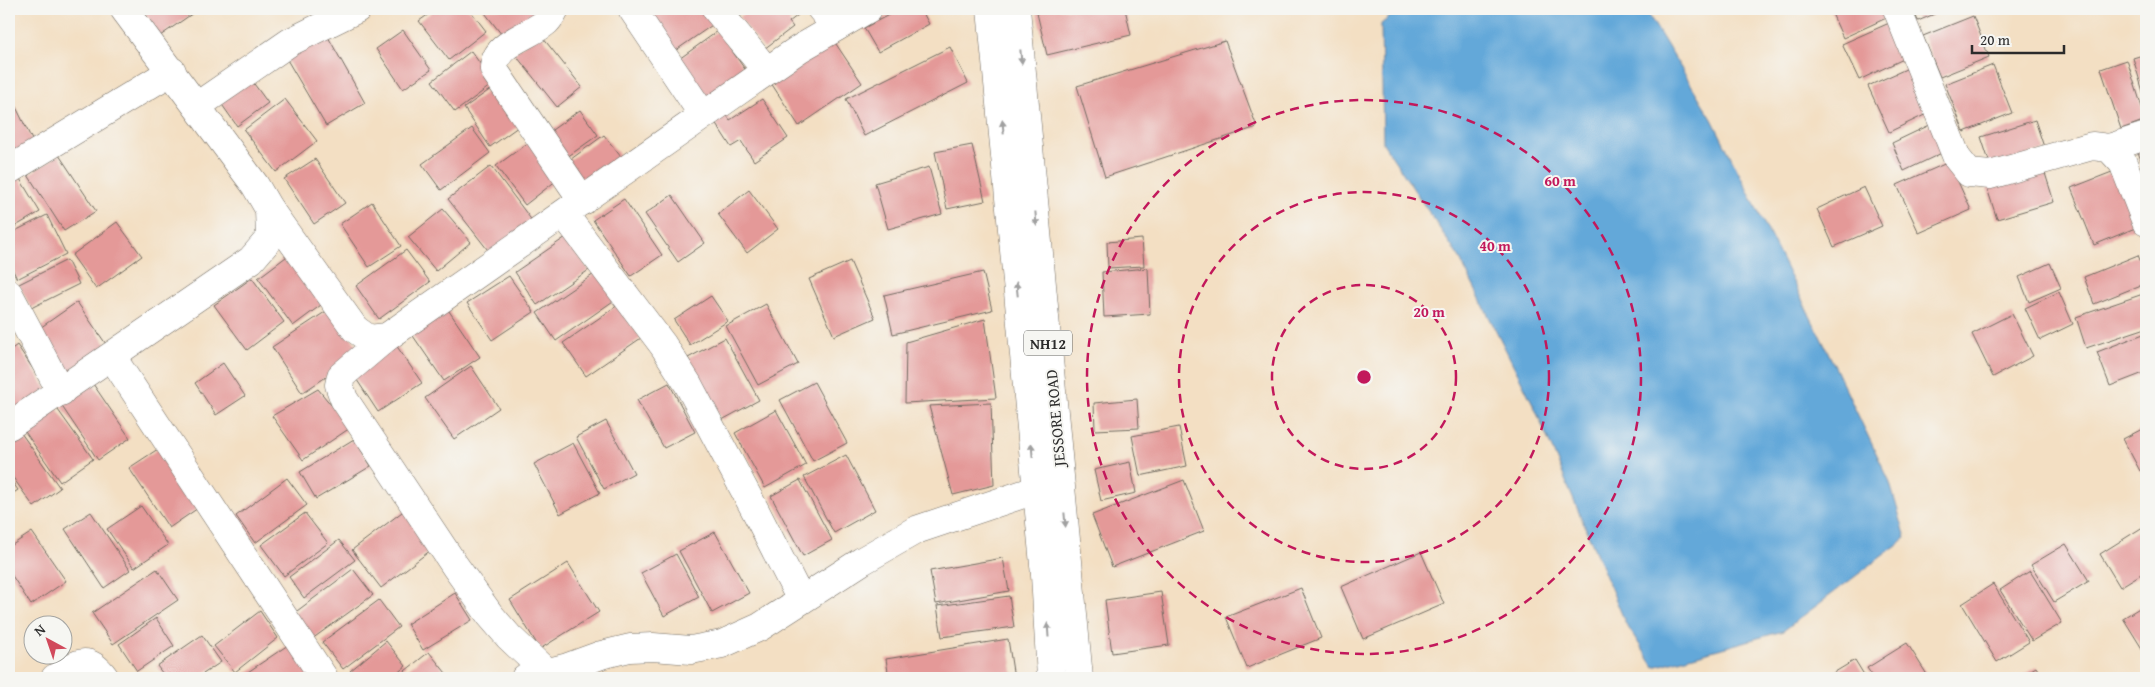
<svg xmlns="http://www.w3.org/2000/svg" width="2155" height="687" viewBox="0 0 2155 687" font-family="'Gentium Book Plus',serif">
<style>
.water{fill:#64a8d9;stroke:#486a82}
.building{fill:#e49998}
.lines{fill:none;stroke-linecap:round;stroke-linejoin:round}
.minor-casing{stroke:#716a60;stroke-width:29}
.highway-casing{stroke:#716a60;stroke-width:29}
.minor{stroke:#fff;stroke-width:28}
.highway{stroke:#fff;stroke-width:28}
.oneway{fill:#a0a0a0}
.ring{fill:none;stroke:#c2185b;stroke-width:2.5;stroke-dasharray:9 6}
.labels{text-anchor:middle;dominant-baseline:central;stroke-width:4;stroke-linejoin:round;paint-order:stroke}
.shield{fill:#f6f6f2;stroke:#686867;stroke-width:1}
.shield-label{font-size:15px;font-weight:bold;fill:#2b2b2b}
.street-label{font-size:16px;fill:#2b2b2b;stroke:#f6f6f2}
.centre{fill:#c2185b;stroke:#f6f6f2;stroke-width:2.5}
.ring-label{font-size:15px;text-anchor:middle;font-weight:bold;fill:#c2185b;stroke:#f6f6f2;stroke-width:4;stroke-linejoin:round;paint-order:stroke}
</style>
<rect width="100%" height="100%" fill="#f6f6f2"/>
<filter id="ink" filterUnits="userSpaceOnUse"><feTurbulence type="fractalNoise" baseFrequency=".02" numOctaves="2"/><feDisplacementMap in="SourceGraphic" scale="10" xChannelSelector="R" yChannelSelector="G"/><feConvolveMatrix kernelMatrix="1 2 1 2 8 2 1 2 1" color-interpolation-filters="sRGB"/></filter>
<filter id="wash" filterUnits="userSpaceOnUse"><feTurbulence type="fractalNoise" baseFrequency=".0096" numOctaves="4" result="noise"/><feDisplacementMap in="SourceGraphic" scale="20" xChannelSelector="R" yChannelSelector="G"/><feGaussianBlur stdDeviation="1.12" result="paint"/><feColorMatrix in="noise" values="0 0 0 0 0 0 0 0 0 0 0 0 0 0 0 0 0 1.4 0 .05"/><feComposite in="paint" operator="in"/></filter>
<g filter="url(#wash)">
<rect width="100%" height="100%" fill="#f3dfc3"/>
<polygon class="water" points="1400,9 1645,9 1712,119 1826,348 1889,480 1906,538 1783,631 1654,667 1626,624 1534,406 1460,259 1383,143 1381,24"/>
<g id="blocks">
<g class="building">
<polygon points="142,9 199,9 160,36"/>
<polygon points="436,9 469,9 486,31 449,60 419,21"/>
<polygon points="482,9 531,9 535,15 505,39"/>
<polygon points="661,9 709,9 718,21 672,53 647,18"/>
<polygon points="750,9 799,9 802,12 789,22 793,27 764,49 739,17"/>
<polygon points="900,9 921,9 929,24 878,52 864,28"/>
<polygon points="1036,9 1125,9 1131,35 1047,55"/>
<polygon points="1830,9 1893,9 1895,14 1843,38"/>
<polygon points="1913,9 1946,9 1918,21"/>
<polygon points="1973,16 1989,57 1940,77 1923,36"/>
<polygon points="1896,20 1912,55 1859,80 1842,44"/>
<polygon points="403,30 431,70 403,89 376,49"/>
<polygon points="718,31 749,75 710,103 679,59"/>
<polygon points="539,33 582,87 557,107 514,53"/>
<polygon points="327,35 365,103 326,126 286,58"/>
<polygon points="834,41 862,83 799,126 771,83"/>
<polygon points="1225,41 1257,127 1105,177 1077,86"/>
<polygon points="950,47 968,83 864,136 846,99"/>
<polygon points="471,51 494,83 455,112 432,81"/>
<polygon points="2146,54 2146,102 2133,58"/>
<polygon points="2127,60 2146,120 2121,129 2101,69"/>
<polygon points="1915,65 1935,110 1889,132 1868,86"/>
<polygon points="1993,65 2012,113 1964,132 1945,84"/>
<polygon points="249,77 268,103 237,126 218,99"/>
<polygon points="495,86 522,124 490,147 464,108"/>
<polygon points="285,99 317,141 276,172 244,130"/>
<polygon points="762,99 788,138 754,161 741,141 731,147 715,122 726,114 730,120"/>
<polygon points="16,107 35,146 9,159 9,111"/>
<polygon points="580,110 598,135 563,160 545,135"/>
<polygon points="2035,120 2045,150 1991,167 1981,137"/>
<polygon points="1934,123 1946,151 1904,171 1892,143"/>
<polygon points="472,128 490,153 441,190 422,164"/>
<polygon points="604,135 621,157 584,184 567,162"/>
<polygon points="529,142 557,180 525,205 496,166"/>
<polygon points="972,145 985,201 947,209 935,152"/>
<polygon points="2146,149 2146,175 2138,152"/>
<polygon points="59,155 96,211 64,231 28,175"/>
<polygon points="315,159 345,203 314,224 284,179"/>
<polygon points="1949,162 1971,210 1919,233 1897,185"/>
<polygon points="491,166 533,222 491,254 448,199"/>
<polygon points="929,167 942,214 888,229 875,183"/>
<polygon points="2044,170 2054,202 1997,219 1987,188"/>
<polygon points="2117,170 2140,226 2094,245 2071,188"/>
<polygon points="17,174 40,212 9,230 9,179"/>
<polygon points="1864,187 1882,226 1834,247 1817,209"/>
<polygon points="749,190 778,229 747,253 718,214"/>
<polygon points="672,195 705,243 678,262 645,214"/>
<polygon points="624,199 662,255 631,276 593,220"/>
<polygon points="372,202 401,246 369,267 340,224"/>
<polygon points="443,209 471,242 436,271 408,237"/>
<polygon points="47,215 66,254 17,279 9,262 9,234"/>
<polygon points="117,222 142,256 96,289 72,255"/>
<polygon points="566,237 589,270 537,305 515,272"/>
<polygon points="1142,239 1144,266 1108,268 1107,242"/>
<polygon points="406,250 430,282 379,319 356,286"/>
<polygon points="290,254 325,302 293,326 258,278"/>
<polygon points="2138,255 2146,275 2146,283 2094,304 2084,277"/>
<polygon points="67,260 79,284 31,308 19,284"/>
<polygon points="850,261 875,318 834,336 809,279"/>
<polygon points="2050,263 2061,288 2029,302 2019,277"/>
<polygon points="1148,268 1150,314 1104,317 1102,272"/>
<polygon points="597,272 616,299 556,341 537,313"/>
<polygon points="983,272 992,310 893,334 884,295"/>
<polygon points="509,276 534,312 492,340 467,303"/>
<polygon points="252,278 284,322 247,350 214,305"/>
<polygon points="2059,292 2073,324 2040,340 2025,308"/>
<polygon points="2146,293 2146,328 2086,348 2076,317"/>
<polygon points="711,296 728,321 690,345 674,320"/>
<polygon points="77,302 108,347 67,375 37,330"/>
<polygon points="766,304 798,364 758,385 726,326"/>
<polygon points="618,305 641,338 586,376 563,343"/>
<polygon points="331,308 362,353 302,393 272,347"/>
<polygon points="447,308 480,357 444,381 411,333"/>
<polygon points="2012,314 2033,356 1993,377 1972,334"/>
<polygon points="985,319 996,398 905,403 906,342"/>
<polygon points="2146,333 2146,372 2110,386 2097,352"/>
<polygon points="725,338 759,400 722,420 688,358"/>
<polygon points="17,345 47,390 9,415 9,351"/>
<polygon points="396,345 422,383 378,412 353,374"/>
<polygon points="223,363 245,396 216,415 195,383"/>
<polygon points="471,366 499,408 454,439 425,398"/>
<polygon points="91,381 130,438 98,460 59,402"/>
<polygon points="814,382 847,443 813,461 780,400"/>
<polygon points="669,383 695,432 664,448 637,400"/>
<polygon points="318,389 350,428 303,460 272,416"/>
<polygon points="1137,399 1139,428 1095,430 1094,403"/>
<polygon points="53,403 93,459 60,482 21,426"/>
<polygon points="991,403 994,485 953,495 929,406"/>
<polygon points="776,410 806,465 765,488 735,433"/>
<polygon points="606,421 634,473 604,489 576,437"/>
<polygon points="1179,427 1187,466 1140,476 1132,436"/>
<polygon points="2146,427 2146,468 2140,471 2123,439"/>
<polygon points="21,433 60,488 34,507 9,472 9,442"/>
<polygon points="354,439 371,466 316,499 300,472"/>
<polygon points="573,443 600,493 560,514 534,464"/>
<polygon points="164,445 204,504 169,528 129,468"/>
<polygon points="846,455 875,510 834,533 804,477"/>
<polygon points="1130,462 1136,493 1101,501 1094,470"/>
<polygon points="9,477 18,490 9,496"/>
<polygon points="287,478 307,505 255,543 236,516"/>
<polygon points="800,480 832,540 803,556 771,496"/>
<polygon points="1184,480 1204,531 1112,567 1092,515"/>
<polygon points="141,506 168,545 134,568 107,529"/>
<polygon points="406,509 435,547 381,588 352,550"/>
<polygon points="91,512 130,570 104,588 65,529"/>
<polygon points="305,513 328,543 284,576 261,545"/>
<polygon points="2146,525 2146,571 2120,587 2100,554"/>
<polygon points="32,532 66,581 31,605 9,571 9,547"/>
<polygon points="715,532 749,593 712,613 679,551"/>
<polygon points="339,540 355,560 304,598 289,577"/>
<polygon points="2066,544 2089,581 2054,602 2031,565"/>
<polygon points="1421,552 1444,604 1363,639 1341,587"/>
<polygon points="676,554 699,597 664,616 641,573"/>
<polygon points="1003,558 1009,591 936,604 930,571"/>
<polygon points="568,563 599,612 540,649 510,600"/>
<polygon points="157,569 178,600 113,644 92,613"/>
<polygon points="353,569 373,595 312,639 293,614"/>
<polygon points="2030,571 2062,623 2032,641 2000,590"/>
<polygon points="1993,584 2029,642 1997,662 1962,604"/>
<polygon points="1301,588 1321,638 1247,668 1226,617"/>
<polygon points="1161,592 1169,645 1112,653 1105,600"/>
<polygon points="455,593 472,620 423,650 407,624"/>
<polygon points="1009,596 1014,627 942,637 937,606"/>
<polygon points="379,600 399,627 343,669 322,642"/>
<polygon points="2146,604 2146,655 2123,618"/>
<polygon points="260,611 278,638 235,672 214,646"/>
<polygon points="156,618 174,646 137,671 119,644"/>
<polygon points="202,635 221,662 197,678 166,678 157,666"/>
<polygon points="1008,639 1014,678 889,678 886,659"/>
<polygon points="386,641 406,666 391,678 356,678 350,671"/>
<polygon points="291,643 315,678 239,678"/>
<polygon points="1907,643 1926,673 1918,678 1874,678 1867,668"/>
<polygon points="429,652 450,678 396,678"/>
<polygon points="1855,660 1866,678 1825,678"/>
<polygon points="2036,667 2043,678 2018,678"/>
</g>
</g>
</g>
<g filter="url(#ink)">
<use href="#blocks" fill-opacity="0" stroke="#716a60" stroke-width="1"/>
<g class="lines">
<g class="minor-casing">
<g id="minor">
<path d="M555 9C553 13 550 18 546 22 529 37 493 43 494 70L583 201"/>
<polyline points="632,9 703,115"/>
<polyline points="716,9 767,71"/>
<polyline points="821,9 836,27"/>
<polyline points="1897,9 1957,158 1969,173 1990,175 2092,146 2109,148 2123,163 2146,222"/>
<polyline points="197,106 290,42 357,9"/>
<polyline points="2109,148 2146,136"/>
<polyline points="9,170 172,71"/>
<polyline points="269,209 355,329 369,339 387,337 767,71 799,49 868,9"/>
<polyline points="564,214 663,345 688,384 755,510 801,600"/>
<polyline points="9,294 61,392"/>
<polyline points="387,337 341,376 339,385 344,399 455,566 490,615 509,637 547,673"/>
<polyline points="112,357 324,678"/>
<polyline points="9,426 251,260 270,238 269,209 255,185 124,9"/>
<path d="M55 678C76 664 87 653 105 678"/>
<polyline points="525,678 568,667 601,655 630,648 653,647 691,650 722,644 760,627 862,561 916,530 1059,482"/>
</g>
</g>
<g class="highway-casing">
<g id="highway">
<polyline points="991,9 1045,575 1051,678"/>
<polyline points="1016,9 1079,678"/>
</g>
</g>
<use href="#minor" class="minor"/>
<use href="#highway" class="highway"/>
</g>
<defs><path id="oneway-solid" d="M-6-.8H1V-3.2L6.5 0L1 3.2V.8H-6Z" transform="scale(1.25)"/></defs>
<g class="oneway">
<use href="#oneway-solid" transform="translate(1021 57) rotate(85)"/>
<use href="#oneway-solid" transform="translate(1003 127) rotate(-96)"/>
<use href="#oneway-solid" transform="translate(1036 219) rotate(85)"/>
<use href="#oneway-solid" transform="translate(1017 289) rotate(-96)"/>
<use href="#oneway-solid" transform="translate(1032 450) rotate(-95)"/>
<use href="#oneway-solid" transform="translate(1065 520) rotate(85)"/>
<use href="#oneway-solid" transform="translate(1048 630) rotate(-94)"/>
</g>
</g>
<g class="ring">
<circle cx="1364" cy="377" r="92"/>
<circle cx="1364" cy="377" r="185"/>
<circle cx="1364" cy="377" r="277"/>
</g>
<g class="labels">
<rect class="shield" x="1024" y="330.5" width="48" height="25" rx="4"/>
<g class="shield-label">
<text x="1048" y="343">NH12</text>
</g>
<g class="street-label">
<text transform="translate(1055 418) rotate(-95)">JESSORE ROAD</text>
</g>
</g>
<circle cx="1364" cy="377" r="8" class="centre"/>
<g class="ring-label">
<text x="1560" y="186">60 m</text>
<text x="1495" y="251">40 m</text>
<text x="1429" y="317">20 m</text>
</g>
<rect width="2155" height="687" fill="none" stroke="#f6f6f2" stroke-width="30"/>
<g transform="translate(48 640) rotate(320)"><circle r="24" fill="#f6f6f2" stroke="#a5a5a2"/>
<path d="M0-4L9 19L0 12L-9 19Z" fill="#d1495b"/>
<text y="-8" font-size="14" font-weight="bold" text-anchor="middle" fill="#2b2b2b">N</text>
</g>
<path d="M1972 45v8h92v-8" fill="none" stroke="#2b2b2b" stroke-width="2.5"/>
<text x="1980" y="45" font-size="15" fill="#2b2b2b" stroke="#f6f6f2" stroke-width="4" paint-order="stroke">20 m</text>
</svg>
